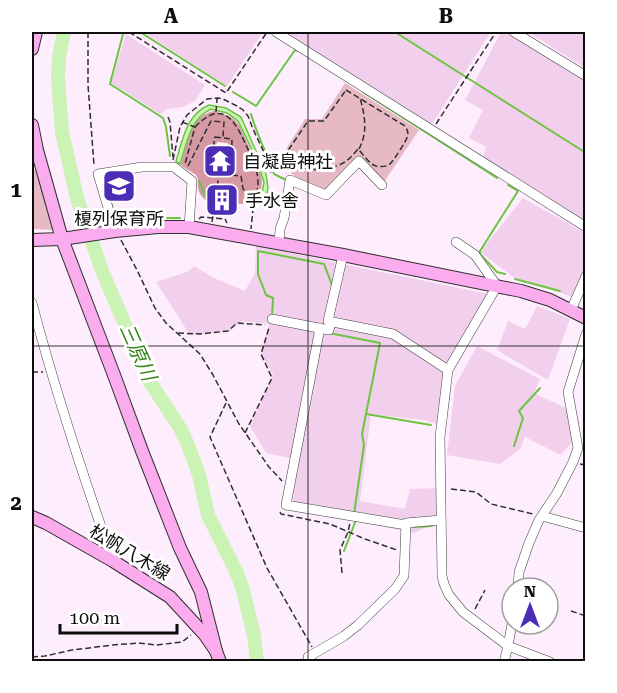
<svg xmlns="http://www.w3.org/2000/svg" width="617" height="693" viewBox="0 0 617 693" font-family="'Roboto Serif','Noto Sans JP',serif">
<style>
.farmland{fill:#f2cfec}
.green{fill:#e6b9c4}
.forest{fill:#d699a4;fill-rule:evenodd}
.water{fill:#cbf3b5;stroke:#6cc540;stroke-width:1.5}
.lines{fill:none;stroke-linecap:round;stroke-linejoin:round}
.stream{stroke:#6cc540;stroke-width:2}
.river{stroke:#cbf3b5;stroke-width:14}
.street-casing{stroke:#404040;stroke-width:10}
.secondary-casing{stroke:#2f2f2f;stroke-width:14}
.path{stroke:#2f2f2f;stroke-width:1.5;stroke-dasharray:6 3;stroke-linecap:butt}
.street{stroke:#fff;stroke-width:9}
.secondary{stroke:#faacee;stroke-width:12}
.grid{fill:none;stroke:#0d0d0d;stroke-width:1.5;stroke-opacity:0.55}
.labels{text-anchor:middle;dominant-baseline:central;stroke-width:6;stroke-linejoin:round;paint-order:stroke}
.poi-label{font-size:18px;fill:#0d0d0d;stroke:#fff;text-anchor:start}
.street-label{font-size:18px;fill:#0d0d0d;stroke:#fff}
.water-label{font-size:20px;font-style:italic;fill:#39831b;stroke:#fff}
.neatline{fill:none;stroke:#0d0d0d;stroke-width:2}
.grid-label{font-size:20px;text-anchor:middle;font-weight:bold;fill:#0d0d0d}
</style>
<rect width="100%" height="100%" fill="#feeefd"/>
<g class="farmland">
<polygon points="143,32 263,32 227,86"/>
<polygon points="286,32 491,32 432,124"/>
<polygon points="501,32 513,32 585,77 585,221 483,158 486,147 469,138 483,110 465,100"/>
<polygon points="528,32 585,32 585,68"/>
<polygon points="126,34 205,85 195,101 183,107 167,109 160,114 111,83"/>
<polygon points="523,198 585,233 585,266 573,297 513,277 480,252"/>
<polygon points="256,246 493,295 448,370 441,425 423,420 371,414 360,501 405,509 410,489 441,488 441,520 414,533 292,508 298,460 266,453 250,426 273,375 261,354 269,324 241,321 230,331 190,335 156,282 187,272 194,266 214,278 245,291 255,273"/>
<polygon points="537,306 570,319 548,380 497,350 508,321 525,329"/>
<polygon points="477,346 540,379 534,393 572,411 576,438 561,455 525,437 520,449 500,464 447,455 455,386"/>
</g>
<g class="green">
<path d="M345 83 419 130 384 182 359 156 326 191C304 182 292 181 281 157L305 119H322Z"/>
<polygon points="33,170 39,171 54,230 34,229 32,216"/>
</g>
<path class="forest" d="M213 111 229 116 236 121 240 127 260 171 262 181 260 198 258 199 257 205 255 206 228 202 226 195H214L213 203H209C199 196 197 190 198 179L196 175 182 166 181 164C187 145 190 117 213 111ZM217 142 228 143 227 153 230 154 228 173 211 169Z"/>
<path class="water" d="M209 105 226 108 241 117 266 174 268 188 266 199H261L264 182 256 158 238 121 227 113 211 109C190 119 187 143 180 164L176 161C183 139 186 115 209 105Z"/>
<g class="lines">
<g class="stream">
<polyline points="140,32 225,86"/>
<polyline points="395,32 586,153"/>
<polyline points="123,34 110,84 163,118 166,127 170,156"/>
<polyline points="233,92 256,106 295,50 299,51"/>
<polyline points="363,92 497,178"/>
<path d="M251 114C257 135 267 154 274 174L286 180"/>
<polyline points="199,181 205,195 212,200"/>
<polyline points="111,203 118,222 155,218 180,218"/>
<polyline points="258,251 324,264 332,285"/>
<polyline points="258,252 258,274 266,295 273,298 272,316"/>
<polyline points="505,274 497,272 480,254 480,251 518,191 508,185"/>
<polyline points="515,279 560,291"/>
<polyline points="329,333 380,343 362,434 364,445 354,514"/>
<polyline points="366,414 431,425"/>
<polyline points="514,446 523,418 519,411 540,388"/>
<polyline points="414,527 432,526"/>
<polyline points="344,551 356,520"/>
</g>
<polyline class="river" points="64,32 59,57 58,79 62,132 77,198 102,271 150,382 180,428 188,445 199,475 208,515 236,571 243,590 254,636 257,662"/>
<g class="street-casing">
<g id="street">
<polyline points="276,32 586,227"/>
<polyline points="514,32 586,76"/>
<polyline points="115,231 98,174 142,167 174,167 192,181 189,227"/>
<polyline points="456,242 475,255 497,286 448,370 440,437 442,576 444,584 449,595 463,612 508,646 550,662"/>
<polyline points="279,244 280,229 284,218 290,180 326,195 359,161 382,185"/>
<polyline points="343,255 328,321 393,334 448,370"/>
<path d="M32 303C55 390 83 476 113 561"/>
<polyline points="571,310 586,276"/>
<polyline points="272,319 329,330 331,322"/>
<polyline points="320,328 286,505 406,525"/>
<polyline points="542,516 586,528"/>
<polyline points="518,588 519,572 529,543 539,520 557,493 573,462 578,448 568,392 586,334"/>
<polyline points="312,662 308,657 344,636 358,625 395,589 404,576 406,523 441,520"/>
<polyline points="504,662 508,646 512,624"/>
</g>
</g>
<g class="secondary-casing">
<g id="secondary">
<polyline points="32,49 36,32"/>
<polyline points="32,125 37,150 62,239 114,375 142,451 180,548 201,592 216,651"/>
<polyline points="32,240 62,239 115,231 158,227 189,227 343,255 521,291 550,300 586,318"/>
<polyline points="32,517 46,523 113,561 170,597 205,635 216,651 220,662"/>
</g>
</g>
<g class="path">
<polyline points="88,32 88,85 94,165"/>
<polyline points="129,32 226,93 267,32"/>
<path d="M346 90 405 126C407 129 408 131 408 135 407 140 394 160 390 164 387 167 380 167 376 166 369 164 363 154 358 149 352 156 347 162 339 165 323 173 295 171 285 155L308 121H324Z"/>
<polyline points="216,112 217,99"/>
<polyline points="168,117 170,122 173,157"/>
<polyline points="182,122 195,127 185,164"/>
<polyline points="436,124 496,32"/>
<path d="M195 127C222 99 234 119 246 145 251 156 258 169 258 182 258 188 256 194 254 200"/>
<polygon points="215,137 232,139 231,175 209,170"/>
<path d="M359 149C368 132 365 116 360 98"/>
<polyline points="173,160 180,127 187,115 207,99 218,98 223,99 237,106 243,110 248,116 253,129 269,163 271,173"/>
<polyline points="254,161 265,156"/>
<polyline points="188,166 211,121 224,122 223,137"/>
<polyline points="232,175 241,176 243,189 254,200 251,229"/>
<polyline points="199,219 201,217 225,219 227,223"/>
<polyline points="212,222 219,174"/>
<polyline points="121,240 137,270 155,308 166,323 200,354 213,375 239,424 269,467 282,481"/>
<polyline points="178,333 200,334 228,331 237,323 265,325"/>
<polyline points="32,372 43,372"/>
<polyline points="226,403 210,437 267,568 312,647"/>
<polyline points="245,433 272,378 261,354 269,328"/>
<polyline points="580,464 586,465"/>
<polyline points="451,489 476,492 491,504 533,514"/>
<polyline points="280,512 281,514 330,524 365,539 397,550"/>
<polyline points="342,573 340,550 348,532 350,523"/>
<polyline points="475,609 485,590"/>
<polyline points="571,611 586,616"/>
<polyline points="32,657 45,656 72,650 113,645 138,643 156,645 182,642 191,635"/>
</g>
<use href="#street" class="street"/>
<use href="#secondary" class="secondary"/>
</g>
<path class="grid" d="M308 32V662M32 346H586"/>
<defs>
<g id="temple-square" transform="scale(1.725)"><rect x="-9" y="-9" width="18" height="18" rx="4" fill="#4c2db5" stroke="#fff"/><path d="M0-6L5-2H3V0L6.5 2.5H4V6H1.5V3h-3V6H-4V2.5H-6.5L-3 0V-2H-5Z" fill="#fff"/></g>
<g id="school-square" transform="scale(1.725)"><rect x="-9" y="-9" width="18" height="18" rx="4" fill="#4c2db5" stroke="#fff"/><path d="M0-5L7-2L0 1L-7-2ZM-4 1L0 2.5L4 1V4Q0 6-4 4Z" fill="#fff"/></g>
<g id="building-square" transform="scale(1.725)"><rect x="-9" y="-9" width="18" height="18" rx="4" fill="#4c2db5" stroke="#fff"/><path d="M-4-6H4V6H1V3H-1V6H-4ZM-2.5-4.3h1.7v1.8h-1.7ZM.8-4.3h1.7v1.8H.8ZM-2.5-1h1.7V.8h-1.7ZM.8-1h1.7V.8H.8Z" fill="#fff"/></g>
</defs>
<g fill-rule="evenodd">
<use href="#temple-square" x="220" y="161"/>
<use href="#school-square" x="119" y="186"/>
<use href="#building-square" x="222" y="200"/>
</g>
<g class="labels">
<g class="poi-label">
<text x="243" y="161">自凝島神社</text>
<text x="245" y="200">手水舎</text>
<text x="119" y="218" text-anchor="middle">榎列保育所</text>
</g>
<g class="street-label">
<text transform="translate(130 552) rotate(31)">松帆八木線</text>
</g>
<g class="water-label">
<text transform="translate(138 352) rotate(66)">三原川</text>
</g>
</g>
<rect width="617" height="693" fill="none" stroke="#ffffff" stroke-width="66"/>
<g transform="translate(530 606)"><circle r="28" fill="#ffffff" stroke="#9e9e9e" stroke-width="1.5"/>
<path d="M0-4.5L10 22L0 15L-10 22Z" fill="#4c2db5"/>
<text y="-9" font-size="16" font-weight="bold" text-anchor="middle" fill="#0d0d0d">N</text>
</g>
<path d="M60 624v9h117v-9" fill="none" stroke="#0d0d0d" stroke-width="3"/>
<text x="69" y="624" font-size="18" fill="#0d0d0d" stroke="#ffffff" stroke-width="4.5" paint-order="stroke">100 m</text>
<rect x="33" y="33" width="551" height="627" class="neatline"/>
<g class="grid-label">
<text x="171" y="23">A</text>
<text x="446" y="23">B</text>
<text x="16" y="197">1</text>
<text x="16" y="510">2</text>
</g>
</svg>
